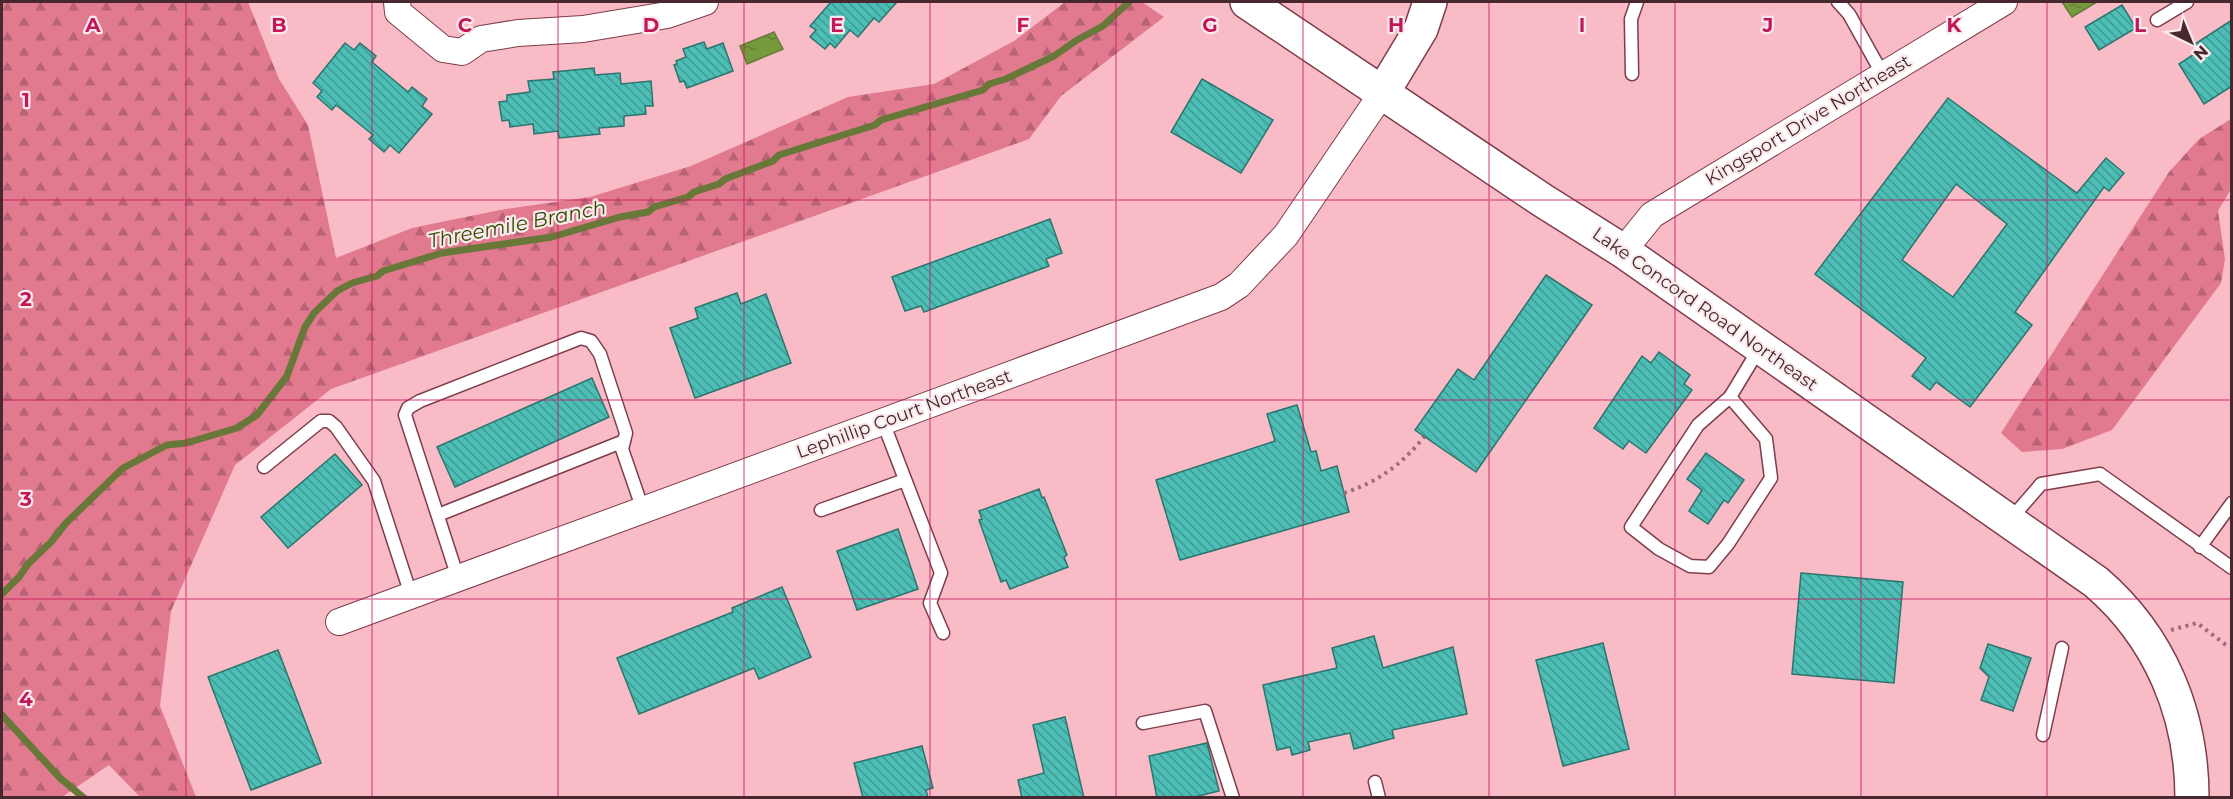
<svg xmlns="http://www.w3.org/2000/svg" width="2233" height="799" viewBox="0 0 2233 799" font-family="Montserrat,sans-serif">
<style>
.forest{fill:url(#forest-firs)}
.water{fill:url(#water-ripples);stroke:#687838;stroke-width:1.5}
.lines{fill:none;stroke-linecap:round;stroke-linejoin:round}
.stream{stroke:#687838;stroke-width:7}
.building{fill:url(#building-back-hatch);stroke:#2a756e;stroke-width:1.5;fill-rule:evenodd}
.lane-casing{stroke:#7e3d4b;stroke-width:15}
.street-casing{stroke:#7e3d4b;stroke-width:28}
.secondary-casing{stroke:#7e3d4b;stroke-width:36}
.path{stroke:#9b6e76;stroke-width:4;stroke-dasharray:3 4.5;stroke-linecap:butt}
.lane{stroke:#fff;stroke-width:12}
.street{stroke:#fff;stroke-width:26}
.secondary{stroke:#fff;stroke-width:33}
.grid{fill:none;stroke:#c2185b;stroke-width:1.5;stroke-opacity:0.55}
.labels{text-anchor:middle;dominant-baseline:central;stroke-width:4.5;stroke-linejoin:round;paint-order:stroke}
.street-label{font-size:18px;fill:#46282e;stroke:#faeaec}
.water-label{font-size:20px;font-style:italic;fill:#334a03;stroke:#faeaec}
.grid-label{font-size:20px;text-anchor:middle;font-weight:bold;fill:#c2185b;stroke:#faeaec;stroke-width:4.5;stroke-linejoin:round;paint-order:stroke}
</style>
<defs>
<pattern id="forest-firs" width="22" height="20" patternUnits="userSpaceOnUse" patternTransform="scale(1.5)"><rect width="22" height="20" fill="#e1798f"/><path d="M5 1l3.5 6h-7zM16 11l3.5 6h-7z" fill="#b86375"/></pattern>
<pattern id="water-ripples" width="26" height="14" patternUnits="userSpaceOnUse" patternTransform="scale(1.5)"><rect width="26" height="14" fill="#769b3d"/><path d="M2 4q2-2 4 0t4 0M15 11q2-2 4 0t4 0" fill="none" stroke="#637e34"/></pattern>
<pattern id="building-back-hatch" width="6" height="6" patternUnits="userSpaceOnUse" patternTransform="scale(1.5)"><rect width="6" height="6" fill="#4cbeb5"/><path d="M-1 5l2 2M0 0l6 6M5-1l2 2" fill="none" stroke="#419a94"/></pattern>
</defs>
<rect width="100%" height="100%" fill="#f9bbc5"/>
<g class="forest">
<polygon points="2,2 248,2 279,79 308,125 336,258 412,228 500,210 590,197 691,166 848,97 934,84 1014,41 1065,2 1142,2 1164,17 1061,96 1029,139 331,389 235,465 171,611 160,706 196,797 140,797 109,765 62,797 2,798"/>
<polygon points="2231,119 2231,189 2218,211 2225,259 2221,283 2112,430 2062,449 2022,452 2001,433 2169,172 2199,139"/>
</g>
<g class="water">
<polygon points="2062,2 2097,2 2072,17"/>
<polygon points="774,32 783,49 747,64 740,46"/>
</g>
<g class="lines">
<g class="stream">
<polyline points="2,594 19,577 28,564 51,542 66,523 123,468 167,445 186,443 237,428 257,415 287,376 305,327 314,313 337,291 352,283 377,276 383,271 442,253 552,237 620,217 648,212 654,207 688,197 694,192 719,184 725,179 773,161 779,155 875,125 881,120 983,90 989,84 1006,79 1054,56 1077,40 1103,26 1129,2"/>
<polyline points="2,715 60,778 84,798"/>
</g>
</g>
<g class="building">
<polygon points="831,2 897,2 879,22 874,18 858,37 850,30 835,48 830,43 825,49 810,37 816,30 810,26"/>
<polygon points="2122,5 2136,28 2099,50 2085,27"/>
<polygon points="2232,20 2232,86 2204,104 2179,64 2199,51 2195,44"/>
<polygon points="704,42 707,49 723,43 733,71 687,88 684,81 680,82 674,65 677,64 676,61 686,57 683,49"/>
<polygon points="345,43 354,50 360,43 376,56 372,62 408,92 412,87 427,99 422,106 432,114 399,153 390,145 384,152 369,139 373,135 336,105 332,110 317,97 322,91 313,83"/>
<polygon points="594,68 595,75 620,73 621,84 651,81 653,106 645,106 646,114 624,116 624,126 599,128 600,134 559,138 558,131 534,134 533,124 510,127 509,120 502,121 499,102 507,101 507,95 530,92 528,81 554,79 553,72"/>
<polygon points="1202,79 1273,120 1241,173 1171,132"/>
<path d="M1948 98 2077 193 2106 158 2124 173 2109 191 2104 187 2015 312 2032 325 1970 407 1936 382 1930 390 1912 376 1926 358 1815 274ZM1956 184 2007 224 1953 297 1902 260Z"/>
<polygon points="1050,219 1062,253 1046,259 1049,266 924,312 921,306 905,311 892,277"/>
<polygon points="1546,275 1592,305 1476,472 1415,430 1458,369 1474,380"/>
<polygon points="737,293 741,304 766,294 791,363 695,398 670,328 698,318 695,308"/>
<polygon points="1659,352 1690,375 1684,384 1692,390 1646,453 1629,441 1623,449 1594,428 1642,356 1651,363"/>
<polygon points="592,378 609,417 455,487 437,447"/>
<polygon points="1297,405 1311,452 1316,451 1321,471 1337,466 1349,512 1180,560 1156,480 1275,441 1267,414"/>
<polygon points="1706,453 1744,480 1728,503 1724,500 1708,524 1689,511 1702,490 1687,479"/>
<polygon points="335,454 362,485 288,548 261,517"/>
<polygon points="1039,489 1042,498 1044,497 1067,555 1064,557 1068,567 1010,589 1006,580 1001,582 979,520 982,519 979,511"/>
<polygon points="898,529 918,589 857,610 837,551"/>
<polygon points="1801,573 1903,582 1894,683 1792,674"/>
<polygon points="782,587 811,657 759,679 754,668 639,714 617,658 733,612 732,608"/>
<polygon points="1374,636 1383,668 1453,647 1467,714 1392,730 1394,738 1354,749 1350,733 1308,742 1310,750 1292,755 1290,747 1277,750 1263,685 1337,668 1332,648"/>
<polygon points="1603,643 1629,749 1563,766 1536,660"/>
<polygon points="1988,644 2031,658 2013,711 1981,700 1989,677 1980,668"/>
<polygon points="278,650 321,763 251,790 208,677"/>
<polygon points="1065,717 1084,798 1022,798 1018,780 1044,773 1033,725"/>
<polygon points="1207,743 1219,791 1190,798 1157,798 1149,756"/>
<polygon points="922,746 933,788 926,790 928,798 863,798 854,763"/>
</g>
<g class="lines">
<g class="lane-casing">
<g id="lane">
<polyline points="1838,2 1849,14 1883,75"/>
<polyline points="2157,20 2187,2"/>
<polyline points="1632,74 1631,19 1637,2"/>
<polygon points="1730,397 1766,439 1771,478 1728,544 1709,567 1690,566 1659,549 1631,527 1698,425"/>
<polyline points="1730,397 1759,349"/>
<polyline points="883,422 941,573 930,603 943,633"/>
<polyline points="264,467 321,421 329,421 336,427 374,481 411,595"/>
<polyline points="821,510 905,480"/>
<polyline points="438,515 624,441"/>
<polyline points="2010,520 2041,484 2100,474 2232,568"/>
<polyline points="2200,547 2232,503"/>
<polyline points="458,578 405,415 408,408 420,401 581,338 591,341 600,354 626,433 622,449 643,510"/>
<polyline points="1143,723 1205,711 1233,798"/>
<polyline points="2043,735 2062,648"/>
<polyline points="1375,782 1379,798"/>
</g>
</g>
<g class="street-casing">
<g id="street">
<polyline points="397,2 398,12 443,49 462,52 481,39 518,33 583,29 667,15 705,2"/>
<polyline points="1623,251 1652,215 2004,2"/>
<polyline points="339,622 1221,297 1239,285 1286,235 1383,92"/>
</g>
</g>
<g class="secondary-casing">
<g id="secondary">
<path d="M1247 2 1542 200 1623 251 2096 582C2160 637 2192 714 2192 798"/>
<polyline points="1383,92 1421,29 1430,2"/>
</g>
</g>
<g class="path">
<path d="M1344 493C1378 482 1402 464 1424 437"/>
<polyline points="2171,630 2197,623 2226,645 2232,646"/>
</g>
<use href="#lane" class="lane"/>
<use href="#street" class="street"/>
<use href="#secondary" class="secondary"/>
</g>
<path class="grid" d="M186 2V798M372 2V798M558 2V798M744 2V798M930 2V798M1116 2V798M1303 2V798M1489 2V798M1675 2V798M1861 2V798M2047 2V798M2 200H2232M2 400H2232M2 599H2232"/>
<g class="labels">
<g class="street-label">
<text transform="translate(1808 120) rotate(-31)">Kingsport Drive Northeast</text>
<text transform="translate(1705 309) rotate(35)">Lake Concord Road Northeast</text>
<text transform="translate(904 414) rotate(-20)">Lephillip Court Northeast</text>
</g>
<g class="water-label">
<text transform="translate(517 224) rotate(-11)">Threemile Branch</text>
</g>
</g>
<g class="grid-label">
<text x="93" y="32">A</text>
<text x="279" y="32">B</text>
<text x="465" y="32">C</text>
<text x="651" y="32">D</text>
<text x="837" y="32">E</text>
<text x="1023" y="32">F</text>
<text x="1210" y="32">G</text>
<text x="1396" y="32">H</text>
<text x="1582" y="32">I</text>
<text x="1768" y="32">J</text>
<text x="1954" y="32">K</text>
<text x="2140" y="32">L</text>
<text x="26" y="107">1</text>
<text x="26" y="306">2</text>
<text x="26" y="506">3</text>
<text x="26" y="706">4</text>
</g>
<rect width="2233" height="799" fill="none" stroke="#46282e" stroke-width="6"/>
<g transform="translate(2191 42) rotate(137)" stroke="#faeaec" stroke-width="4.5" paint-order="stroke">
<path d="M0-4.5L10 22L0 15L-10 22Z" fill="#46282e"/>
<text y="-9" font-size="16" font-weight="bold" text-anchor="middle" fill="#46282e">N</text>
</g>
</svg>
